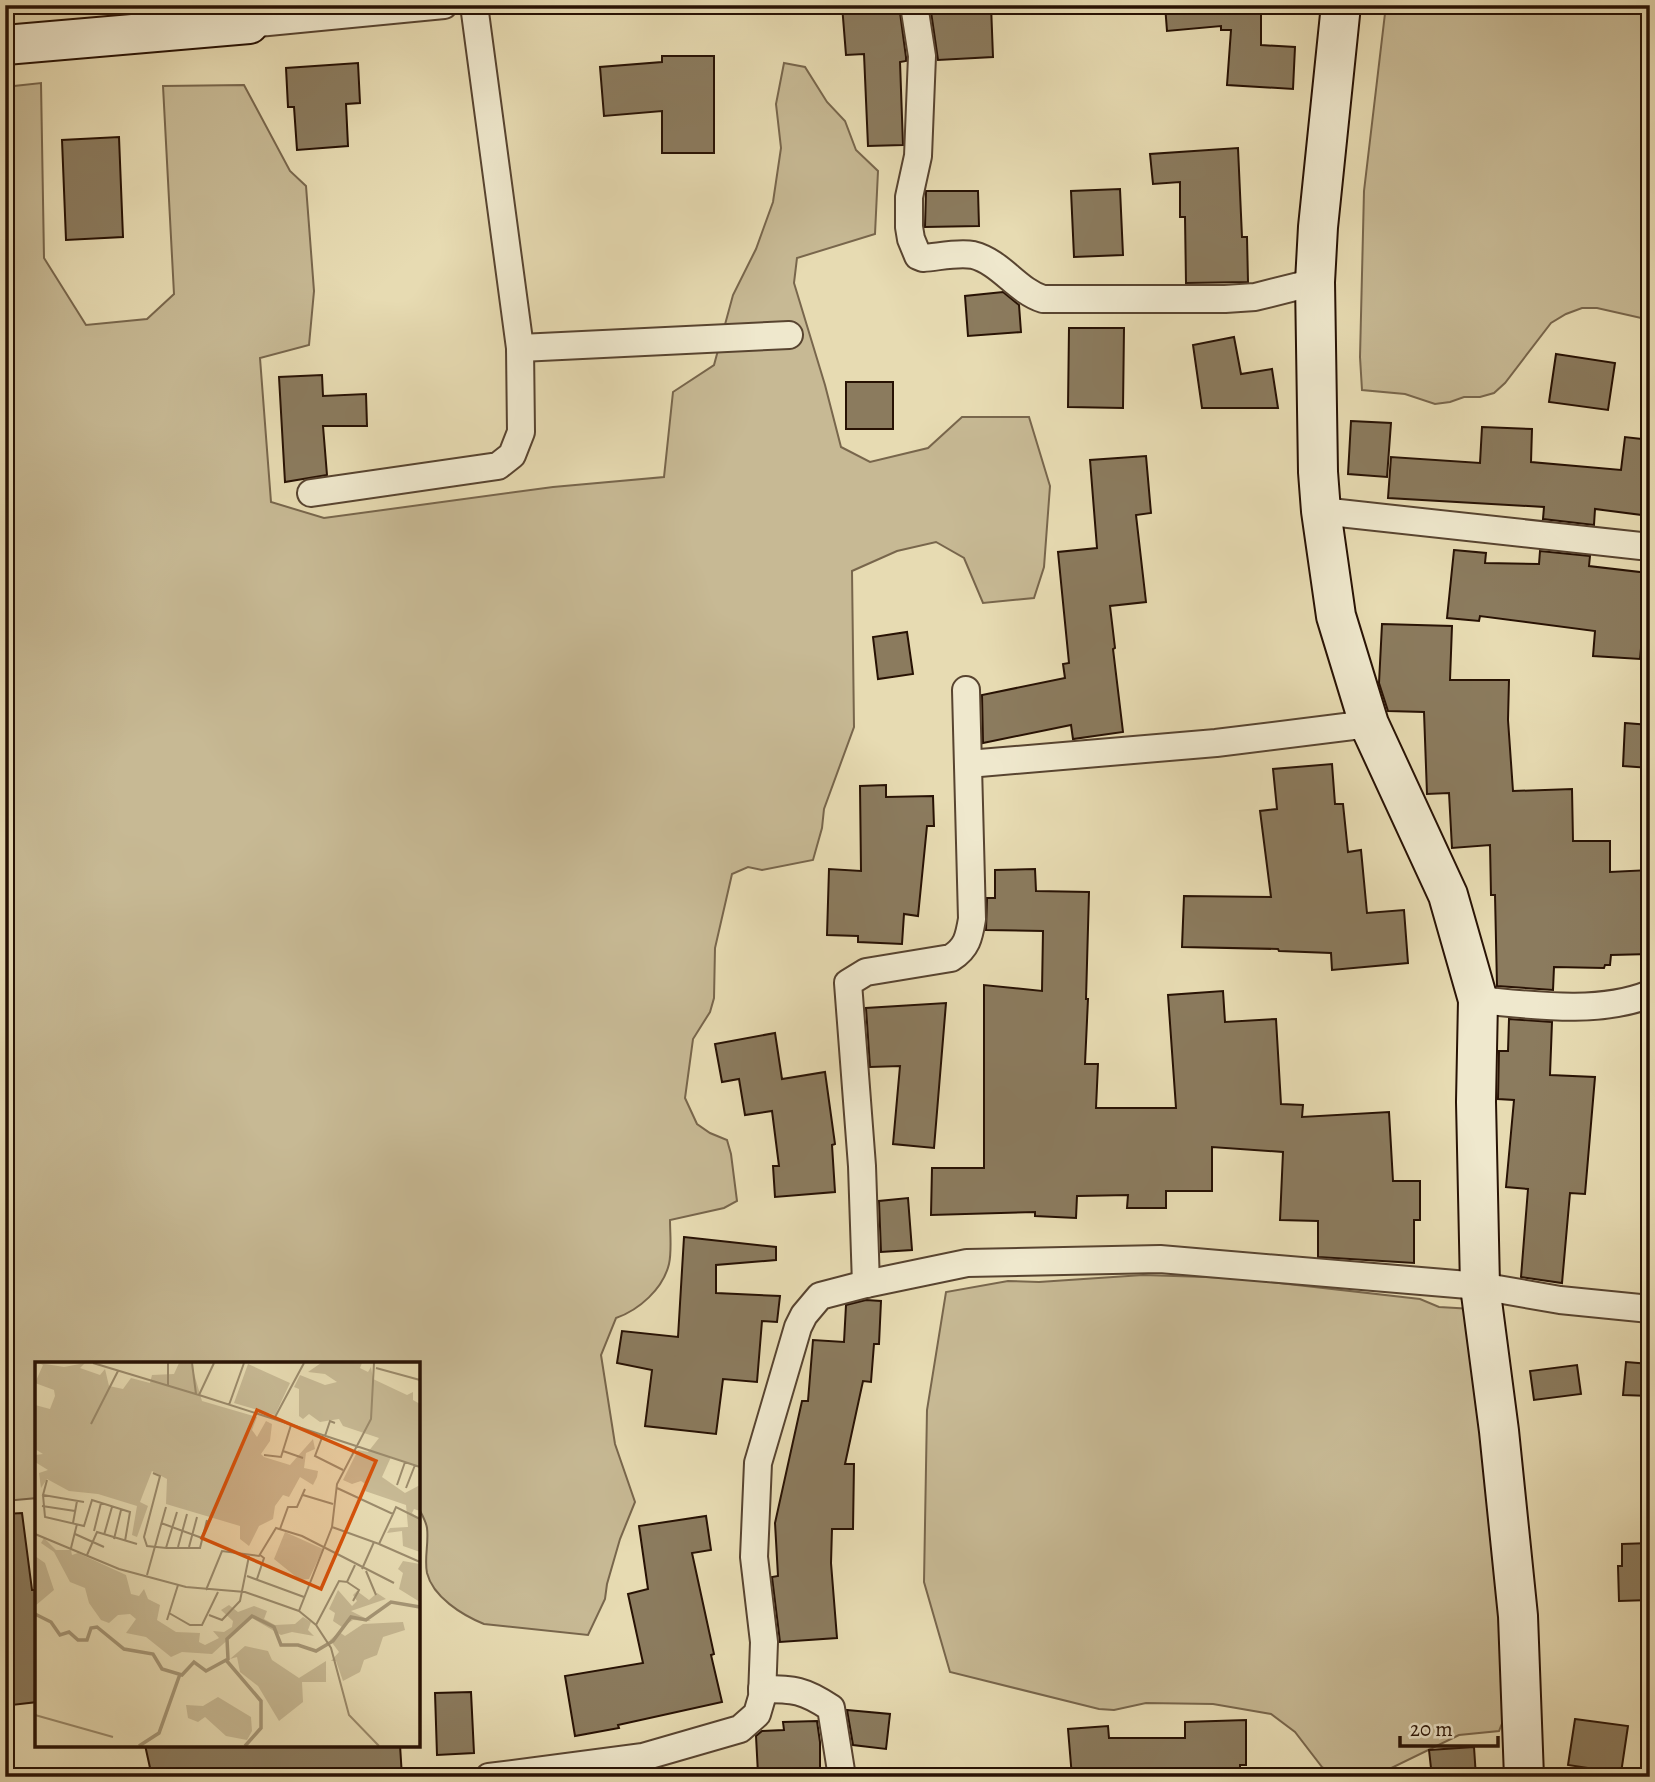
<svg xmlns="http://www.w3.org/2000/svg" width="1655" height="1782" viewBox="0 0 1655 1782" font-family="Alegreya,serif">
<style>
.green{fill:#c7b994;stroke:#78664c;stroke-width:2}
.building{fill:#8b7b5e;stroke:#281204;stroke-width:2}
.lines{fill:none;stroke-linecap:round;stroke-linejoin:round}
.minor-casing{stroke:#584430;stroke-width:30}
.secondary-casing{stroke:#281204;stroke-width:42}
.minor{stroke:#efe8cd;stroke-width:26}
.secondary{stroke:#efe8cd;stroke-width:38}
.inset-river{fill:none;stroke:#a69777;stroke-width:3.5}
.inset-road{fill:none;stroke:#9b8b6c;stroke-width:2}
.view{fill:#d5520b;fill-opacity:0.15;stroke:#d5520b;stroke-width:3.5}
.inset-edge{fill:none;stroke:#281204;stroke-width:3.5}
</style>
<rect width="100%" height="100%" fill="#e7dbb2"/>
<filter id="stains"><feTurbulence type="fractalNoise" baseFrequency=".00286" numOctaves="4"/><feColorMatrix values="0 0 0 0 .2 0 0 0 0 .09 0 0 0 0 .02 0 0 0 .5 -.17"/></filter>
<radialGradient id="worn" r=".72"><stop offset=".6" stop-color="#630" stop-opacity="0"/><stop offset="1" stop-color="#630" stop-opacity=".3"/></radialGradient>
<g class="green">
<polygon points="1386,5 1650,5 1650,320 1597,308 1582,308 1566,314 1551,323 1505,383 1494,393 1480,397 1464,397 1450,402 1435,404 1405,394 1362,390 1360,357 1364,191"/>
<path d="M784 63 805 67 827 102 845 121 856 150 878 171 875 234 797 258 794 283 825 385 841 447 870 462 928 448 962 417H1029L1050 486 1044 567 1034 598 983 603 964 558 936 542 897 551 852 571 854 727 824 809 822 828 813 860 762 870 748 867 732 874 715 948 714 998 710 1012 693 1039 685 1098 697 1124 710 1133 727 1140 731 1154 737 1201 724 1208 670 1220C670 1234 672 1251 669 1264 663 1289 639 1310 616 1318L601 1355 615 1444 635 1502 620 1539 607 1584 605 1599 588 1635 484 1624C462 1615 433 1597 427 1573 424 1558 429 1543 427 1528 426 1521 421 1513 418 1507V1364H37V1498L5 1501V87L41 83 44 258 86 325 147 319 174 294 163 86 244 85 290 171 306 186 314 291 309 345 260 358 271 502 324 518 553 487 664 477 673 392 714 365 733 295 756 249 773 202 781 148 776 104Z"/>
<polygon points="1143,1275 1236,1278 1420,1299 1439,1307 1473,1309 1510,1703 1499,1731 1459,1735 1373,1777 1339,1777 1322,1767 1295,1732 1271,1714 1213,1704 1146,1703 1114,1710 1099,1709 950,1672 924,1582 927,1410 946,1292 1008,1281 1039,1282"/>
</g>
<g class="building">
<polygon points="842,5 899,5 906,57 906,61 900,62 903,145 868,146 864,54 846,55"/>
<polygon points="930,5 991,5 993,57 938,60"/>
<polygon points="1165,5 1261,5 1261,45 1295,47 1293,89 1227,85 1231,30 1221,30 1221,26 1167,31"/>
<polygon points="662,56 714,56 714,153 662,153 662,111 604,116 600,67 662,62"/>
<polygon points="358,63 360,103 346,104 348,146 297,150 294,107 288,107 286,68"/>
<polygon points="119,137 123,237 66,240 62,140"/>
<polygon points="1238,148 1242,237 1247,237 1248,282 1186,283 1185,217 1180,217 1180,182 1153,184 1150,154"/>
<polygon points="1120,189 1123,255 1074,257 1071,191"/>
<polygon points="926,191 978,191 979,226 925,227"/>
<polygon points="1003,292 1019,305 1021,332 968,336 965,296"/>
<polygon points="1069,328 1124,328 1123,408 1068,407"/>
<polygon points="1234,337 1241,374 1272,369 1278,408 1202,408 1193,345"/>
<polygon points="1556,354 1615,363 1608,410 1549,402"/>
<polygon points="322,375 323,396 366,394 367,426 323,426 327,475 285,482 279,377"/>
<rect x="846" y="382" width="47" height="47"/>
<polygon points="1351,421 1391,423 1387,477 1348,474"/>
<polygon points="1482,427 1532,429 1531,462 1621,470 1625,437 1650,440 1650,516 1595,509 1594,525 1543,519 1544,507 1388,498 1391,457 1480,463"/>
<polygon points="1146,456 1151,513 1136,515 1146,602 1110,606 1115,648 1113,649 1123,732 1073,739 1071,725 983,743 982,695 1065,678 1063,664 1069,663 1058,552 1097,548 1090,460"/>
<polygon points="1454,550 1486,553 1485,563 1539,564 1540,551 1590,556 1589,566 1648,573 1640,659 1593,656 1595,631 1480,616 1479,621 1447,618"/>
<polygon points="1382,624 1452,626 1450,680 1509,680 1508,720 1513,791 1572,789 1573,841 1610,841 1610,872 1650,870 1650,954 1611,955 1610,965 1605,965 1604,968 1554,967 1553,990 1497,986 1495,895 1491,895 1490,845 1452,848 1449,793 1427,794 1424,712 1388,711 1379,683"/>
<polygon points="907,632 913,674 878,679 873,637"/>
<polygon points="1625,723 1650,725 1650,768 1623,766"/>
<polygon points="1332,764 1335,804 1343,804 1348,852 1361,850 1367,913 1404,910 1408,963 1332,970 1331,953 1279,951 1278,949 1182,947 1184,896 1271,897 1260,811 1277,809 1273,769"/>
<polygon points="886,785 886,797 933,796 934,826 927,826 918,916 904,914 902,944 858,942 858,936 827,935 829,869 861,871 860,786"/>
<polygon points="1035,869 1036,891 1089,892 1086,999 1088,999 1085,1064 1098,1064 1096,1108 1176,1108 1168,995 1223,991 1225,1022 1276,1019 1281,1104 1303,1105 1302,1117 1389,1112 1393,1181 1420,1181 1420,1220 1414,1220 1414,1263 1318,1257 1318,1221 1280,1220 1283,1152 1212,1147 1212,1191 1166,1191 1166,1208 1127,1208 1128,1195 1077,1196 1076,1218 1035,1216 1035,1212 931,1215 932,1168 984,1168 984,985 1042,991 1043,931 986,930 987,898 995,898 995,870"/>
<polygon points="946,1003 934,1148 893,1144 900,1066 870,1067 866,1008"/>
<polygon points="1509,1019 1552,1022 1550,1075 1595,1077 1585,1194 1570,1193 1562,1283 1521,1277 1528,1189 1506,1187 1514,1100 1498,1099 1499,1051 1508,1051"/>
<polygon points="775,1033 782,1079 825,1072 835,1144 832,1145 835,1192 775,1197 773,1166 779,1166 772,1111 745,1115 739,1079 722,1082 715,1044"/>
<polygon points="908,1198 912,1250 881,1252 879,1201"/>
<polygon points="684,1237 776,1247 776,1260 716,1265 716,1293 780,1296 777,1322 762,1321 757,1382 723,1379 716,1434 645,1426 652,1370 617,1363 622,1331 678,1337"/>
<polygon points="866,1300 881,1301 879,1344 874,1344 871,1382 863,1381 845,1464 854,1464 853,1529 832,1529 831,1563 837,1638 780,1642 772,1577 778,1576 775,1523 802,1401 808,1401 813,1340 844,1342 846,1305"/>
<polygon points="1626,1362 1650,1364 1650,1396 1623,1395"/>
<polygon points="1577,1365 1581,1394 1534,1400 1530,1371"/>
<polygon points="22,1513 32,1590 37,1590 37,1702 12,1705 5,1650 5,1514"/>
<polygon points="706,1516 711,1550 692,1553 714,1654 711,1655 722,1702 618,1725 619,1728 575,1736 565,1676 643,1663 628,1594 648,1589 639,1526"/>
<polygon points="1650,1543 1650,1600 1619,1601 1618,1566 1622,1566 1622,1544"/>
<polygon points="471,1692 474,1753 437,1755 435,1693"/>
<polygon points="847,1710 890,1714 886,1749 853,1745"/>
<polygon points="1575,1719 1628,1726 1621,1773 1568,1765"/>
<polygon points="1246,1720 1246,1765 1240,1765 1240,1777 1072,1777 1068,1729 1108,1726 1109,1738 1185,1738 1185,1722"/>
<polygon points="817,1721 820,1742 820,1771 758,1774 756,1736 762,1731 784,1730 783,1722"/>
<polygon points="145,1745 400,1745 402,1777 152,1777"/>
<polygon points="1474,1747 1476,1777 1432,1777 1429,1750"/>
</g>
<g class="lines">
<g class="minor-casing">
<g id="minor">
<path d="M914 5 922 56 918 156 909 197V227L911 239 918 256 923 258C938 257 958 252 973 255 1001 262 1017 291 1043 299H1225L1255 297 1315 282"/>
<polyline points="249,24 444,5"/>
<polyline points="520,348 789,335"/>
<polyline points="311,493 498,466 512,455 521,432 520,348 474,5"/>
<polyline points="1321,511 1650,547"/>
<polyline points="968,764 1216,743 1369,724"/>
<path d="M1478 1000C1532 1005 1598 1015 1650 994"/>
<path d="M866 1284 862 1166 848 983 866 972 951 958C967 948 969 937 972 919L966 690"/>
<path d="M762 1689C794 1689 804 1690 831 1708L842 1777"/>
<polyline points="489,1777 643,1757 740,1729 757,1714 762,1697 764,1642 754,1557 758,1463 798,1327 804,1315 820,1296 866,1284 967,1263 1160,1259 1480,1286 1560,1300 1650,1309"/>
</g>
</g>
<g class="secondary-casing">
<g id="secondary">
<polyline points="1341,5 1318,227 1315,282 1318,472 1321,511 1336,616 1369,724 1448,895 1478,1000 1476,1102 1480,1286 1499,1431 1518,1616 1524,1777"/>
<polyline points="5,45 249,24 262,5"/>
</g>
</g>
<use href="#minor" class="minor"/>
<use href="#secondary" class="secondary"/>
</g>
<g transform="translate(35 1362)">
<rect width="385" height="385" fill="#e7dbb2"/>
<path d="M4 1 29 5 50 1 45 6 65 13 70 7 74 24 88 27 96 16 115 21 117 13 139 12 144 1H156L167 39 222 55 217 68 222 75 231 59 237 62 235 79 226 92 229 95 255 103 278 77 280 87 271 91 269 106 283 109 282 115 278 123 265 115 254 135 248 133 240 144 238 157 224 164 214 184 205 177V164L131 142 132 117 117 109 105 140 113 144 102 175 97 173 102 144 63 132 34 129 12 117 6 126 4 111 13 108 0 100V93L8 92 0 87V43L15 47 20 34 19 28 0 21 8 3ZM286 1H327L325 6 333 10 336 5 338 17 372 33 378 30V38L385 42V105L356 95 347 115 370 131 385 123V149L379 147 377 151 385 157V190L368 184 367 169 352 171 355 166 373 165 371 143 330 129 332 123 326 119 317 122 308 118 323 88 333 90 344 76 308 64 304 57 285 60 274 52 268 57 264 54V27L259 25 265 13 290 23 302 20 290 12 273 10ZM213 2 255 21 240 53 199 41ZM250 170 288 187 274 217 265 218 239 197ZM9 176 21 188H36L37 193 43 191 91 213 96 232 104 234 109 227 113 237 125 243 122 258 141 270 165 271 164 280 170 283 184 276 178 269 189 270 197 265 198 259 186 248 194 243 203 250 219 244 232 249 229 257 240 263 260 262 268 255 276 260 273 268 279 274 257 270 246 273 217 256 177 292 147 290 136 295 111 275 91 271 101 257 95 252 83 253 74 261 66 258 54 241 50 226 35 220 19 190 6 181ZM0 194 10 201 19 228 0 244ZM368 199 385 202V240L364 227 368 211 363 207ZM303 228 317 244 322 239 318 233 322 229 334 238 342 231 351 237 316 249 336 259 318 258 307 265 298 259 300 251 294 247ZM368 260 370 268 348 275 342 293 329 298 325 310 308 319 301 299H296L304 290 295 278 304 270 310 274 328 262ZM210 284 233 289 237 298 264 316 291 299V320H267L268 340 244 359 223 324 205 310 202 295 195 297ZM183 335 216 355 217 369 212 378 191 374 170 355 163 360 153 356 151 343 168 344Z" fill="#c7b994"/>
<path class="inset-river" d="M0 252 16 260 25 273 34 270 43 278H52L56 266 62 265 89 287 118 292 127 307 147 313 159 300 171 309 193 297 192 277 217 254 239 265 246 283H263L281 289 298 279 316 255 331 258 356 240 385 245M191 298 226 339V366L210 384M104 384 124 371 145 312"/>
<path class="inset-road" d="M58 1 164 33 179 1M157 1 161 32M339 1 336 57 302 122 297 165 264 249 281 263 296 286 314 353 344 384M341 6 385 18M133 25V1M164 33 239 57 269 1M194 43 209 1M239 57 385 105M56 62 83 9M288 73 280 94 308 108M290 74 295 59 300 61M248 89 268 96M229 93 246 95 256 63M118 111 125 114 109 175 112 184 131 186 142 150M12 118 8 133 49 140M362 123 370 100M371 126 380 103M8 133 10 155 49 164 57 138 95 150 90 179M268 133 298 142M7 144 40 149M358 152 361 145 385 157M38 161 42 139M126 161 167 176M297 165 344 182 358 152 302 126M245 167 253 145H262L270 127M59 169 66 141M0 172 84 207 151 225 210 230 264 249M40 172 69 185M69 173 77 145M79 177 86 148M344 182 385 200M143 185 152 152M154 185 162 155M36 186 42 162M131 186H165L172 158M52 193 62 170 102 182M327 207 339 180M331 209 341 233M112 213 131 145M212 214 269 235M222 217 229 196 225 193M312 220 324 228 318 239M171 228 187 189 224 194 241 166 267 174 359 221M134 251 155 263H167L183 230M174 253 187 258 205 239 214 194M132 258 143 223M281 263 304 219 312 220 320 203M0 353 78 375"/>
<path class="view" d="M222 48 341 99 286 227 167 176Z"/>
<rect width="385" height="385" class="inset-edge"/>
</g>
<rect width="1655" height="1782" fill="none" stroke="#e7dbb2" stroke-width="28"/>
<rect x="7" y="7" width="1641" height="1768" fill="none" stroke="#281204" stroke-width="3.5"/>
<rect x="14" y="14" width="1627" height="1754" fill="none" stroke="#281204" stroke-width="2"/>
<path d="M1400 1736v10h98v-10" fill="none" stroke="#281204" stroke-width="3.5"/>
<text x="1410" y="1736" font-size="21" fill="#281204" stroke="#efe8cd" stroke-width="5" paint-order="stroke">20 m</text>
<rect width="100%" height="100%" filter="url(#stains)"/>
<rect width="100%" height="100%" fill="url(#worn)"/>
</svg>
